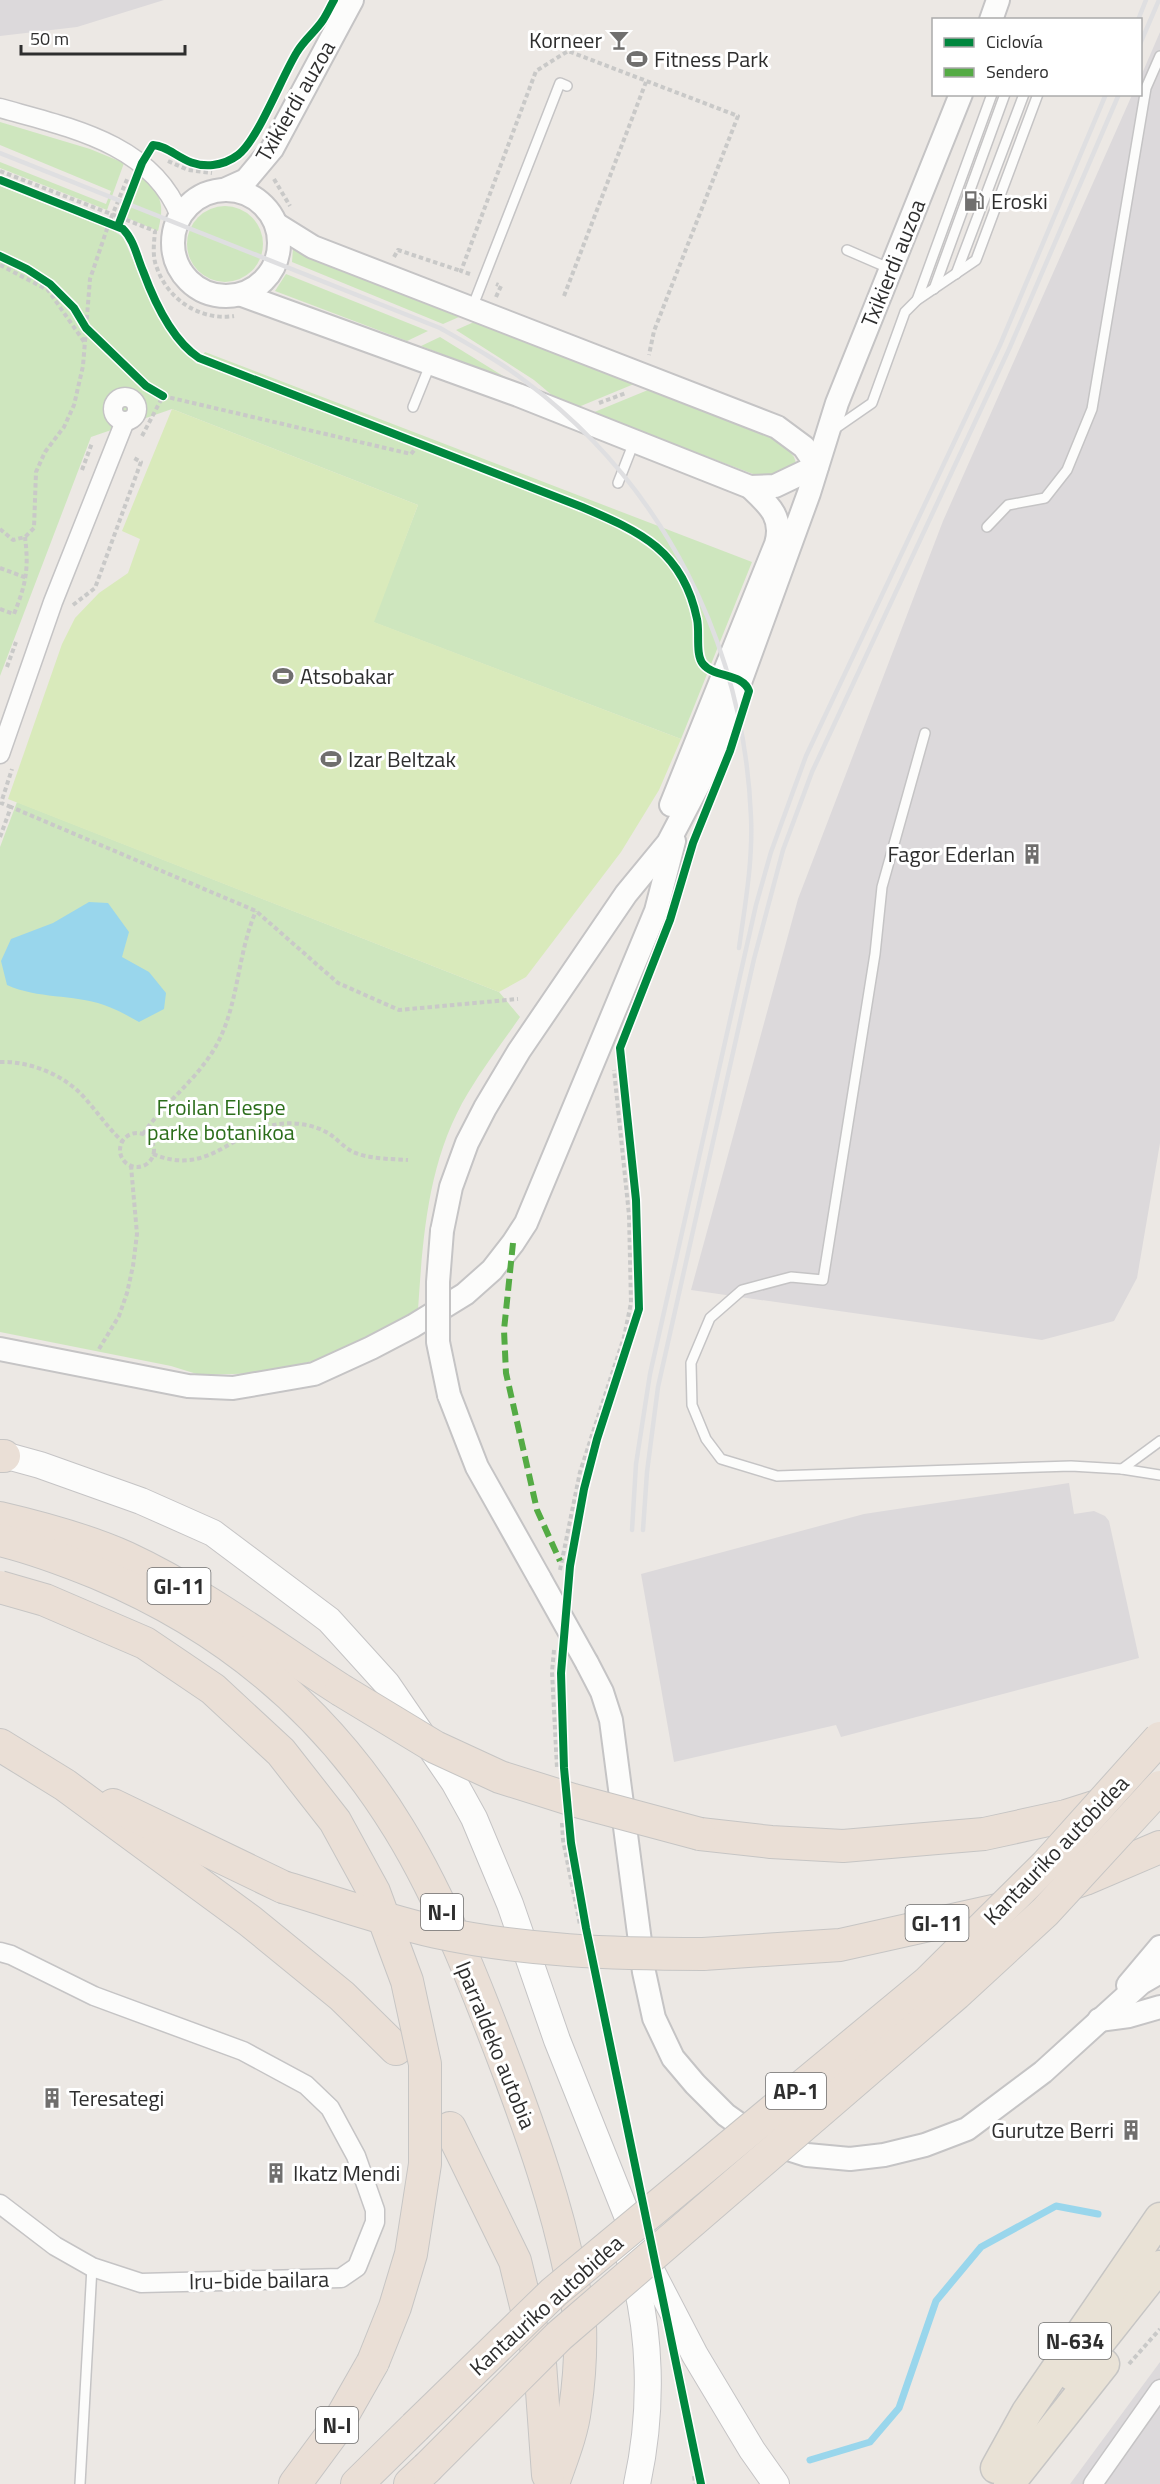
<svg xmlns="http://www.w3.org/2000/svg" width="1160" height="2484" viewBox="0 0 1160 2484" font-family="'Titillium Web',sans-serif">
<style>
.industrial{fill:#dcd9db}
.green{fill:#cee6be}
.pitch{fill:#d9eabb}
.water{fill:#99d6ec}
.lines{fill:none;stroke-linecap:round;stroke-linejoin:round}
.stream{stroke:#99d6ec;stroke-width:7}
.service-casing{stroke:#c5c4c5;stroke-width:12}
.minor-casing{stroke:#c5c4c5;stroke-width:21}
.tertiary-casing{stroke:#c5c4c5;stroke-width:26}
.secondary-casing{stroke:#c5c4c5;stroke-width:28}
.trunk-casing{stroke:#c6c5c4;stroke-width:33}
.motorway-casing{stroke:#c6c5c4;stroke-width:34}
.path{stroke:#c9c9c8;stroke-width:4;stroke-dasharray:4.5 3;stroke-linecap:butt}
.service{stroke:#fcfcfb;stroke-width:9}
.minor{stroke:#fcfcfb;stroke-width:18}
.tertiary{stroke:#fcfcfb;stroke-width:22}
.secondary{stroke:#fcfcfb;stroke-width:26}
.trunk{stroke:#e9e2d6;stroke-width:30}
.motorway{stroke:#eadfd6;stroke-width:32}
.rail{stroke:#dfdfe1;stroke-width:4.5}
.tertiary-bridge-casing{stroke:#c5c4c5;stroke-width:26;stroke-linecap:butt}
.motorway-bridge-casing{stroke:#c6c5c4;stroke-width:34;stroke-linecap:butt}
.tertiary-bridge{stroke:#fcfcfb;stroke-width:22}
.motorway-bridge{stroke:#eadfd6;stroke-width:32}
.quiet{stroke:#54ab44;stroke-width:6;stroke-dasharray:12 6;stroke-linecap:butt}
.cycleway-casing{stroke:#fff;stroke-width:11}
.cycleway{stroke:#00873e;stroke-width:8}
.labels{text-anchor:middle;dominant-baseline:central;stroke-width:6;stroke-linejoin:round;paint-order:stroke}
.shield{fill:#fff;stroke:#6d6d6d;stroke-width:1.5}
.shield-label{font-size:21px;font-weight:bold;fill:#2e2e2e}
.poi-label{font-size:22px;fill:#2e2e2e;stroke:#fff;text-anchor:start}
.street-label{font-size:22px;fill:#2e2e2e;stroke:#fff}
.park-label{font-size:22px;fill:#2c6e1b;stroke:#fff}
</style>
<rect width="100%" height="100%" fill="#ece8e4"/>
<g class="industrial">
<polygon points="0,0 164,0 77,27 0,36"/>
<polygon points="1160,32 1160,1143 1137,1278 1114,1321 1042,1340 691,1290 798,899 943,521 1132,95 1140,94 1141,76"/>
<polygon points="1069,1483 1074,1514 1094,1511 1105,1516 1109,1521 1139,1658 841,1737 836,1725 674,1762 641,1574 864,1514"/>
<polygon points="1160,2362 1160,2484 1070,2484"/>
</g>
<g class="green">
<polygon points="0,122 90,149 124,163 107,210 0,168 0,162 106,204 111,191 0,145"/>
<path d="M141 174C161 196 165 202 158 231L125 217Z"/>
<polygon points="0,186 112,230 123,237 156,313 174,341 197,364 205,352 752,562 681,739 373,622 418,505 172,409 91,437 0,676"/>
<circle cx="225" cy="244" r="38"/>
<polygon points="293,248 342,271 459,317 443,324 292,262"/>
<polygon points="286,274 428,331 407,341 275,291"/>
<polygon points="474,322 634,384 576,408 560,402 534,380 456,330"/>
<polygon points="440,337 513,382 421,346"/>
<polygon points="648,390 780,440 794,457 796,463 774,477 761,477 592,413"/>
<path d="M17 802 499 992 520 1017C503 1042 484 1066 468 1093 428 1159 423 1235 418 1310L345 1349 317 1360 264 1373 200 1375 171 1366 0 1332V847Z"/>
</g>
<polygon class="pitch" points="172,409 418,505 374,622 681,739 659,790 621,852 526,977 499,992 8,799 62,644 75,618 99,593 128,573 140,539 122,531"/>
<path class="water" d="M89 902 108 903 129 932 122 957 149 972 166 993 164 1009 139 1022C128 1016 116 1009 104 1005 72 994 38 999 7 985L1 961 11 939 53 923Z"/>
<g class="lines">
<polyline class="stream" points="810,2460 870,2442 899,2408 936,2301 981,2247 1056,2206 1098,2214"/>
<g class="service-casing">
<g id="service">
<polyline points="847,250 891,269"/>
<polyline points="956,274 1024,94"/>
<polyline points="934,289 1005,94"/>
<polyline points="917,300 992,94"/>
<polyline points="472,308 560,83 567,86"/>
<polyline points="413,407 430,365"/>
<polyline points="833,430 872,403 905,312 917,300 976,260 1038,94"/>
<polyline points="618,483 634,442"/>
<polyline points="987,527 1008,505 1045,498 1067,470 1092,409 1146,88 1160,56"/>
<polyline points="925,733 882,887 875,954 823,1280 791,1277 742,1290 710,1318 691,1363 692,1405 706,1439 721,1459 777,1476 1071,1466 1122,1469 1160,1475"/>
<polyline points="1122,1469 1160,1441"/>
<polyline points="80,2484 92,2267"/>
</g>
</g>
<g class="minor-casing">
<g id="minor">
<path d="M0 108C67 127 152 143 180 216"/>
<circle cx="125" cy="409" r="12"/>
<polyline points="0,754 53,602 125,421"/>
<polyline points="0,1952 11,1955 94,1996 243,2051 306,2085 330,2108 356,2156 375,2210 375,2222 357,2267 341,2278 141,2283 92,2267 55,2246 0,2204"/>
<polyline points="1093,2484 1160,2389"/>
</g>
</g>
<g class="tertiary-casing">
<g id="tertiary">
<polyline points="991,20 998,0"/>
<polyline points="226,189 246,180 272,149 352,0"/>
<circle cx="226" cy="243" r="53"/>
<polyline points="276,224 313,247 777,427 804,447 817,466"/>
<path d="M242 295 518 395 750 487C768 504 784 517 776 544L671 805"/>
<polyline points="750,487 775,486 817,466"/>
<polyline points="442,1231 451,1187 467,1143 485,1108 519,1051 626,894 668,843 700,782 738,688 809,493 837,403 961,94"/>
<polyline points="0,1349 188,1386 233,1388 314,1374 371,1348 413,1326 465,1294 492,1270 513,1243 526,1223 656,911 674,841"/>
<polyline points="449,1395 477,1467 540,1579"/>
<polyline points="587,1663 602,1692 611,1720 644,1972 654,2018 673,2058 695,2084 726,2115 763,2141 807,2155 850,2159 884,2155 925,2145 967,2129 1043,2072 1141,1983 1160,1972"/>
<polyline points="1128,1985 1160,1947"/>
<polyline points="1099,2020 1129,2016 1160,2007"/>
</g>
</g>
<g class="secondary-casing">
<g id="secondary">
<polyline points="0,1454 40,1465 141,1501 213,1533 329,1620 387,1684 454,1782 474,1818 510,1904 557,2040 642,2253 695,2355 752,2450 776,2484"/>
<path d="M629 2257C652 2329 653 2411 637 2484"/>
</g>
</g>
<g class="trunk-casing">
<g id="trunk">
<polyline points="1073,2376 1160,2266"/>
<polyline points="996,2468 1027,2412 1160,2218"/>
<polyline points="1009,2484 1104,2364"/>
</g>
</g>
<g class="motorway-casing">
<g id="motorway">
<polyline points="0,1456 4,1456"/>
<path d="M0 1518C43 1528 87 1540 127 1558 202 1593 271 1645 341 1690"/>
<path d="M0 1540C33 1548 65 1560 97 1573 224 1626 327 1711 399 1829 444 1902 480 1996 510 2076 534 2141 556 2204 570 2272 574 2289 579 2307 580 2325 581 2352 579 2382 575 2409 572 2434 561 2460 553 2484"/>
<polyline points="0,1745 65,1785 250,1921 342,1996 396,2049"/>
<polyline points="113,1805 283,1887"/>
<polyline points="700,1834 771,1842 843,1846 984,1834 1066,1816 1110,1802"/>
<polyline points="703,1954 840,1945 997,1910 1085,1879 1160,1847"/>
<polyline points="450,2128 515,2261 540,2363 548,2475"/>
<polyline points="295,2484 332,2434 373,2362"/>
<polyline points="357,2484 415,2427"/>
<polyline points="410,2484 427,2468"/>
</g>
</g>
<g class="path">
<polyline points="168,161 188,170 212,173"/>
<path d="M0 171 155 231C154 243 152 257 157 268 168 300 201 321 234 316"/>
<polyline points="274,179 290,206"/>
<polyline points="394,257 398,250 461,271"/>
<polyline points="0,265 48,290 85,343"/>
<polyline points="470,274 461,271 536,71 568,51 738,116 654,331 649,355"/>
<polyline points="564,296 646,82"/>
<polyline points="496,297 501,286 496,284"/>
<polyline points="599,403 626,393"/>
<polyline points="142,436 163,396 411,454 419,444"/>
<polyline points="82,470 92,443"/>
<polyline points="0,529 13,540 25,537 34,528 36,472 45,452 64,427 74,405 83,366 90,279 109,223 128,177"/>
<polyline points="0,568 27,578"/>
<polyline points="73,605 95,588 141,462 132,457"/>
<path d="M0 609 14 614C26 584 29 569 25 537"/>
<polyline points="7,667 16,642"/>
<polyline points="11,807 1,803 12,769"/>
<polyline points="0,837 11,807 256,911 338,983 399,1010 518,999"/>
<path d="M0 1062C29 1061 62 1074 82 1095 96 1110 107 1127 122 1141"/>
<circle cx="137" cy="1150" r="17"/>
<path d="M143 1134C164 1103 197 1080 216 1046 239 1005 237 954 256 911"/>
<path d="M153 1154C207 1176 228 1135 274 1125 292 1121 315 1124 331 1135 338 1140 345 1148 353 1152 369 1159 391 1159 408 1160"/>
<polyline points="99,1349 119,1316 127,1293 133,1266 137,1234 131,1166"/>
<polyline points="560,1570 580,1472 624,1337 631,1303 629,1215 614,1070"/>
<polyline points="554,1650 552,1672 557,1768"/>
<polyline points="562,1823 563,1840 580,1925"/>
<polyline points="1129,2364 1160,2329"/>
<polyline points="694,2476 695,2484"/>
</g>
<use href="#service" class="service"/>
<use href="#minor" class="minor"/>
<use href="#tertiary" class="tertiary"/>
<use href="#secondary" class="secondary"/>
<use href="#trunk" class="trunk"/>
<use href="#motorway" class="motorway"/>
<g class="rail">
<polyline points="1138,20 1146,0"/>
<polyline points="1140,44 1159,0"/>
<path d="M0 153 440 328C470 345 499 361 525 381 664 485 744 645 751 817 753 861 745 905 739 948"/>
<polyline points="632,1530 636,1464 650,1374 756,905 771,852 806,756 1000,345 1106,94"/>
<polyline points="643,1530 647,1472 658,1387 754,959 783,850 812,772 1010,347 1119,94"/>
</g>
<g class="tertiary-bridge-casing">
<g id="tertiary-bridge">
<polyline points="442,1231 438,1282 438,1342 449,1395"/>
<polyline points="540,1579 587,1663"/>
</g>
</g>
<g class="motorway-bridge-casing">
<g id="motorway-bridge">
<polyline points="0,1587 45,1600 145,1643 213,1689 281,1752 335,1821 374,1892 407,1981 425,2064 425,2164 411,2254 395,2307 373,2362"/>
<polyline points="341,1690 435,1747 500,1777 573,1800 700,1834"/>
<path d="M283 1887C333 1902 384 1920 436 1932 524 1951 613 1954 703 1954"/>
<polyline points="415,2427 554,2292 928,1982 1047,1864 1160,1738"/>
<polyline points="427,2468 559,2336 956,1994 1045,1912 1160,1787"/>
</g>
</g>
<use href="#tertiary-bridge" class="tertiary-bridge"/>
<use href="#motorway-bridge" class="motorway-bridge"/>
<polyline class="quiet" points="513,1243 504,1330 506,1373 537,1510 560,1561"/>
<g class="cycleway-casing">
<g id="cycleway">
<path d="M0 180 123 229C134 240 137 257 143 271 154 301 172 340 199 358L582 507C641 532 683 551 697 619 700 632 695 654 703 664 714 678 743 673 749 691L730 751 693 843 670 920 620 1048 636 1200 639 1309 597 1439 584 1489 570 1566 561 1673 564 1768 571 1843 586 1928 701 2484"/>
<path d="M118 226 142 163 153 145C172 146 184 168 213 165 222 164 230 161 238 155 258 140 282 76 297 52 304 40 315 32 323 20 327 14 330 7 334 0"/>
<polyline points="0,256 27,269 50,284 74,308 86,328 146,386 163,396"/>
</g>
</g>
<use href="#cycleway" class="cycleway"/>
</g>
<defs>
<g id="bar-bare" transform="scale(1.62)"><path d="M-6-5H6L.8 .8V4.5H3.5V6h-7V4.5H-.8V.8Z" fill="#706f6e" stroke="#fff" stroke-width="2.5" paint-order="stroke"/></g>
<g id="stadium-bare" transform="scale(1.62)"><path d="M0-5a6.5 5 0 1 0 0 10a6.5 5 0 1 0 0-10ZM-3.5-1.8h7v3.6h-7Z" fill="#706f6e" stroke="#fff" stroke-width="2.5" paint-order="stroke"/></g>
<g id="fuel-bare" transform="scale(1.62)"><path d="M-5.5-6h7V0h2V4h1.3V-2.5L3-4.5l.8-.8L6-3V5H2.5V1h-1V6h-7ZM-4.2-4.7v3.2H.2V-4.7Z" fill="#706f6e" stroke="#fff" stroke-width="2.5" paint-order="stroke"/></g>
<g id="building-bare" transform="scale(1.62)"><path d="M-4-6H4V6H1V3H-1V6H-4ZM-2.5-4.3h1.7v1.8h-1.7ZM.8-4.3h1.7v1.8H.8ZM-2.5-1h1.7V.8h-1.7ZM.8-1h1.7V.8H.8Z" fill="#706f6e" stroke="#fff" stroke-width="2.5" paint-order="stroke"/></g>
</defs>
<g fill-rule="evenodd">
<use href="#bar-bare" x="619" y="40"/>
<use href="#stadium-bare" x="637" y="59"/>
<use href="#fuel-bare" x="974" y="201"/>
<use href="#stadium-bare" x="283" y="676"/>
<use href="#stadium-bare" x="331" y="759"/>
<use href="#building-bare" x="1032" y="854"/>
<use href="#building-bare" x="52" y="2098"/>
<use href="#building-bare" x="1131" y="2130"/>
<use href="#building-bare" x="276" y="2173"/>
</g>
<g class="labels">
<g class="shield">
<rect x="147.5" y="1568" width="63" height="36" rx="4.5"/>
<rect x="421" y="1894" width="42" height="36" rx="4.5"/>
<rect x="905.5" y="1905" width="63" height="36" rx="4.5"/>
<rect x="766" y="2073" width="60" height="36" rx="4.5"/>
<rect x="1039" y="2323" width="72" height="36" rx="4.5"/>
<rect x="316" y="2407" width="42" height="36" rx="4.5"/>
</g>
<g class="shield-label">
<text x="179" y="1586">GI-11</text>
<text x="442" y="1912">N-I</text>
<text x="937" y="1923">GI-11</text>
<text x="796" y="2091">AP-1</text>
<text x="1075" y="2341">N-634</text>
<text x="337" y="2425">N-I</text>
</g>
<g class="poi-label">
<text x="602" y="40" text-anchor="end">Korneer</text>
<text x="654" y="59">Fitness Park</text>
<text x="991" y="201">Eroski</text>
<text x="300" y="676">Atsobakar</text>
<text x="348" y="759">Izar Beltzak</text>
<text x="1015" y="854" text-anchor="end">Fagor Ederlan</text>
<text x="69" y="2098">Teresategi</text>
<text x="1114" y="2130" text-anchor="end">Gurutze Berri</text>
<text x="293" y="2173">Ikatz Mendi</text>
</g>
<g class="street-label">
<text transform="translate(295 101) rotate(-60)">Txikierdi auzoa</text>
<text transform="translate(893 263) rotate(-68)">Txikierdi auzoa</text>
<text transform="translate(1056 1850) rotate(-46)">Kantauriko autobidea</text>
<text transform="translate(496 2045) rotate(68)">Iparraldeko autobia</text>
<text transform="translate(259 2280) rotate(-1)">Iru-bide bailara</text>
<text transform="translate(546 2305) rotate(-42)">Kantauriko autobidea</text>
</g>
<g class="park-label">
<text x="221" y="1107">Froilan Elespe<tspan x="221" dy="25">parke botanikoa</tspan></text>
</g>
</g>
<rect x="932" y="18" width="210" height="78" fill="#ffffff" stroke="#ababab" stroke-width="1.5"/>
<rect x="944" y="38" width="30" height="9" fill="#00873e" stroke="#ababab" stroke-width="1.5"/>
<text x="986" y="48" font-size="18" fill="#2e2e2e">Ciclovía</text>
<rect x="944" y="68" width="30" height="9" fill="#54ab44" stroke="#ababab" stroke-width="1.5"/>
<text x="986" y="78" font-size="18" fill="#2e2e2e">Sendero</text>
<path d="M21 45v9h164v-9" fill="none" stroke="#2e2e2e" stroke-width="3"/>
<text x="30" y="45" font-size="18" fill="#2e2e2e" stroke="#ffffff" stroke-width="4.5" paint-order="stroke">50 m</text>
</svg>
